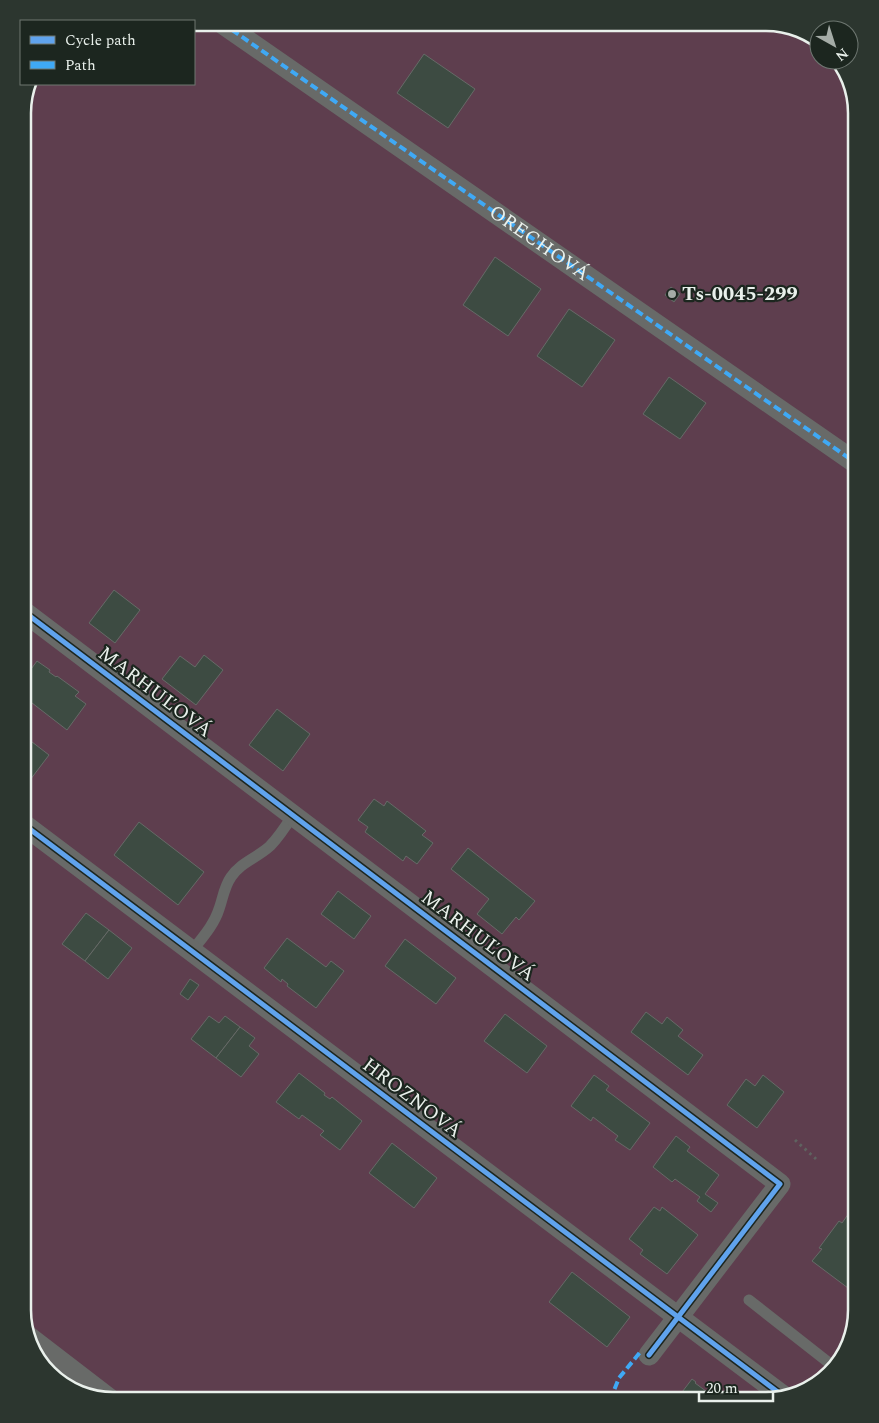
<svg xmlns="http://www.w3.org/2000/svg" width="879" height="1423" viewBox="0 0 879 1423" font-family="Spectral,serif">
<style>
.green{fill:#5e3e4e}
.building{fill:#3d4b42;stroke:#666a67}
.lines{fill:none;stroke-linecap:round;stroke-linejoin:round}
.path{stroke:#5f6360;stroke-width:3;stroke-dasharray:2.5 4;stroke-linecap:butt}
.service{stroke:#686a68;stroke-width:11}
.minor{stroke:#686a68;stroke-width:21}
.quiet{stroke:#3fa9f5;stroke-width:4;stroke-dasharray:8 4;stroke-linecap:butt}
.cycleway-casing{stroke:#1c261f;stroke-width:8}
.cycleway{stroke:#60a3ed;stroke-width:5}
.poi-dot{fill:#a5aca7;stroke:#1c261f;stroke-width:2}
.labels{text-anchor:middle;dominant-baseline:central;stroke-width:4.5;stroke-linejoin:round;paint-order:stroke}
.street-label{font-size:20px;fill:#e9f0eb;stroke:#1c261f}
.poi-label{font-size:20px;font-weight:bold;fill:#e9f0eb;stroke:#1c261f;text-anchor:start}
.rim{fill:none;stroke:#e9f0eb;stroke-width:2.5}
</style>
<rect width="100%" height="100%" fill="#282e2a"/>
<polygon class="green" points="194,23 772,23 817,38 819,41 819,60 836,60 847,73 856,113 856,1310 844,1356 806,1391 766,1400 107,1400 63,1385 32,1350 23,1310 23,107 33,84 194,84"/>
<g class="building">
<polygon points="424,54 475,89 448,128 397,93"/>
<polygon points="495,257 541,289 508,336 463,305"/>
<polygon points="671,287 680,294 674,302 665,295"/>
<polygon points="569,309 615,340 582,387 537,356"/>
<polygon points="669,377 706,403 680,439 643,414"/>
<polygon points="114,590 140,610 115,643 89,623"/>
<polygon points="204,655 223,670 196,705 162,679 180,656 195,667"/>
<polygon points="37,661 50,670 49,672 56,677 57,676 79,692 75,696 86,704 67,730 23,696 23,680"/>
<polygon points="277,709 310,734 283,771 249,745"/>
<polygon points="23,735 49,755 24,788 23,787"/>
<polygon points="374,799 384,806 387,801 426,831 422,835 433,843 417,864 406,856 403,861 365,832 368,827 358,820"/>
<polygon points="139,822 204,872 178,905 114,855"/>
<polygon points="468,848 535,901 519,920 516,917 502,934 477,914 489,899 451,869"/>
<polygon points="338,891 371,916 354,939 321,914"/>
<polygon points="86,913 109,930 85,961 62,944"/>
<polygon points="109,930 132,948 108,979 85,961"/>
<polygon points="287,938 326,967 331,961 344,971 316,1008 287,986 288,984 282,979 281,982 264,968"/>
<polygon points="405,939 456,978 436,1004 385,966"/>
<polygon points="190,979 199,985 188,1000 180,994"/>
<polygon points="646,1012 662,1024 667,1017 683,1030 678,1036 703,1055 688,1075 631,1032"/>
<polygon points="505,1014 547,1046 527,1073 484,1041"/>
<polygon points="209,1016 219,1023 225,1016 240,1027 216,1058 191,1039"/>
<polygon points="240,1027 255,1038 249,1046 259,1054 241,1077 216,1058"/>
<polygon points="299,1073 325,1093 324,1095 330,1099 332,1097 362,1121 340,1150 320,1135 324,1131 302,1115 299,1119 276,1102"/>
<polygon points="594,1075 609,1086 606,1090 650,1123 630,1150 615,1140 618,1136 593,1117 591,1121 571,1106"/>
<polygon points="763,1075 784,1092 757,1128 727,1105 746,1079 755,1086"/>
<polygon points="676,1136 690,1147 687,1151 719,1175 705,1194 718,1203 711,1212 697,1201 700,1197 675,1179 672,1182 653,1167"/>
<polygon points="392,1143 437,1178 414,1208 369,1173"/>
<polygon points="856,1203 856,1276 848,1288 812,1261 822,1249 819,1248 839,1221 842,1223"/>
<polygon points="654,1207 660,1211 662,1207 698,1235 667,1274 640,1254 643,1250 629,1239"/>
<polygon points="572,1272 630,1317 607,1347 549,1302"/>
<polygon points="692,1379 696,1382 695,1383 718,1400 676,1400"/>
</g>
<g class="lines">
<polyline class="path" points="795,1140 816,1159"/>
<g class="service">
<path d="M192 951C202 938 214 925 219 909 223 898 224 887 231 877 241 862 257 858 270 846 279 837 286 826 293 815"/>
<polyline points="749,1300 833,1366"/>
</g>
<g class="minor">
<path id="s1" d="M222 23 856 463"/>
<polyline points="23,611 780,1184 649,1355"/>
<polyline points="23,824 783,1396"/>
<polyline points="29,1337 111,1400"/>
</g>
<g class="quiet">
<polyline points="222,23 856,463"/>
<polyline points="610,1400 619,1378 642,1350"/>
</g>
<g class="cycleway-casing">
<g id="cycleway">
<polyline points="23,611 780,1184 649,1355"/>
<polyline points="23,824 783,1396"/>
</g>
</g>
<use href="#cycleway" class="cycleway"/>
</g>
<circle class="poi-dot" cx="672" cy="294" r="5"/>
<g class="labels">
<g class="street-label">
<text stroke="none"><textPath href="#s1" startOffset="386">ORECHOVÁ</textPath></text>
<text transform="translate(155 692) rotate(37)">MARHUĽOVÁ</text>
<text transform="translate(478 936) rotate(37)">MARHUĽOVÁ</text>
<text transform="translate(412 1098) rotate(37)">HROZNOVÁ</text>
</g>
<g class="poi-label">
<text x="682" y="294">Ts-0045-299</text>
</g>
</g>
<path d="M0 0H879V1423H0ZM113 31H766A82 82 0 0 1 848 113V1310A82 82 0 0 1 766 1392H113A82 82 0 0 1 31 1310V113A82 82 0 0 1 113 31Z" fill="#2c362f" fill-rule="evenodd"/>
<path class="rim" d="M113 31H766A82 82 0 0 1 848 113V1310A82 82 0 0 1 766 1392H113A82 82 0 0 1 31 1310V113A82 82 0 0 1 113 31Z"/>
<rect x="20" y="20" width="175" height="65" fill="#1c261f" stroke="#6e7771"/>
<rect x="30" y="36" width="25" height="8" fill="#60a3ed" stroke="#6e7771"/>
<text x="65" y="45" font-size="15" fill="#e9f0eb">Cycle path</text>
<rect x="30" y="61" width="25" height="8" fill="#3fa9f5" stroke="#6e7771"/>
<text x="65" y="70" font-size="15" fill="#e9f0eb">Path</text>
<g transform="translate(834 45) rotate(141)"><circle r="24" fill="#1c261f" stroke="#6e7771"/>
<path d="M0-4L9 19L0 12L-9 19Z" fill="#a5aca7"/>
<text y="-8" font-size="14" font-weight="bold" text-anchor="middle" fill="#e9f0eb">N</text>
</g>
<path d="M699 1393v8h74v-8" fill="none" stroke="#e9f0eb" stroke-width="2.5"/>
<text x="706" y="1393" font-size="15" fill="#e9f0eb" stroke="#1c261f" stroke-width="4" paint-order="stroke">20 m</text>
</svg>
